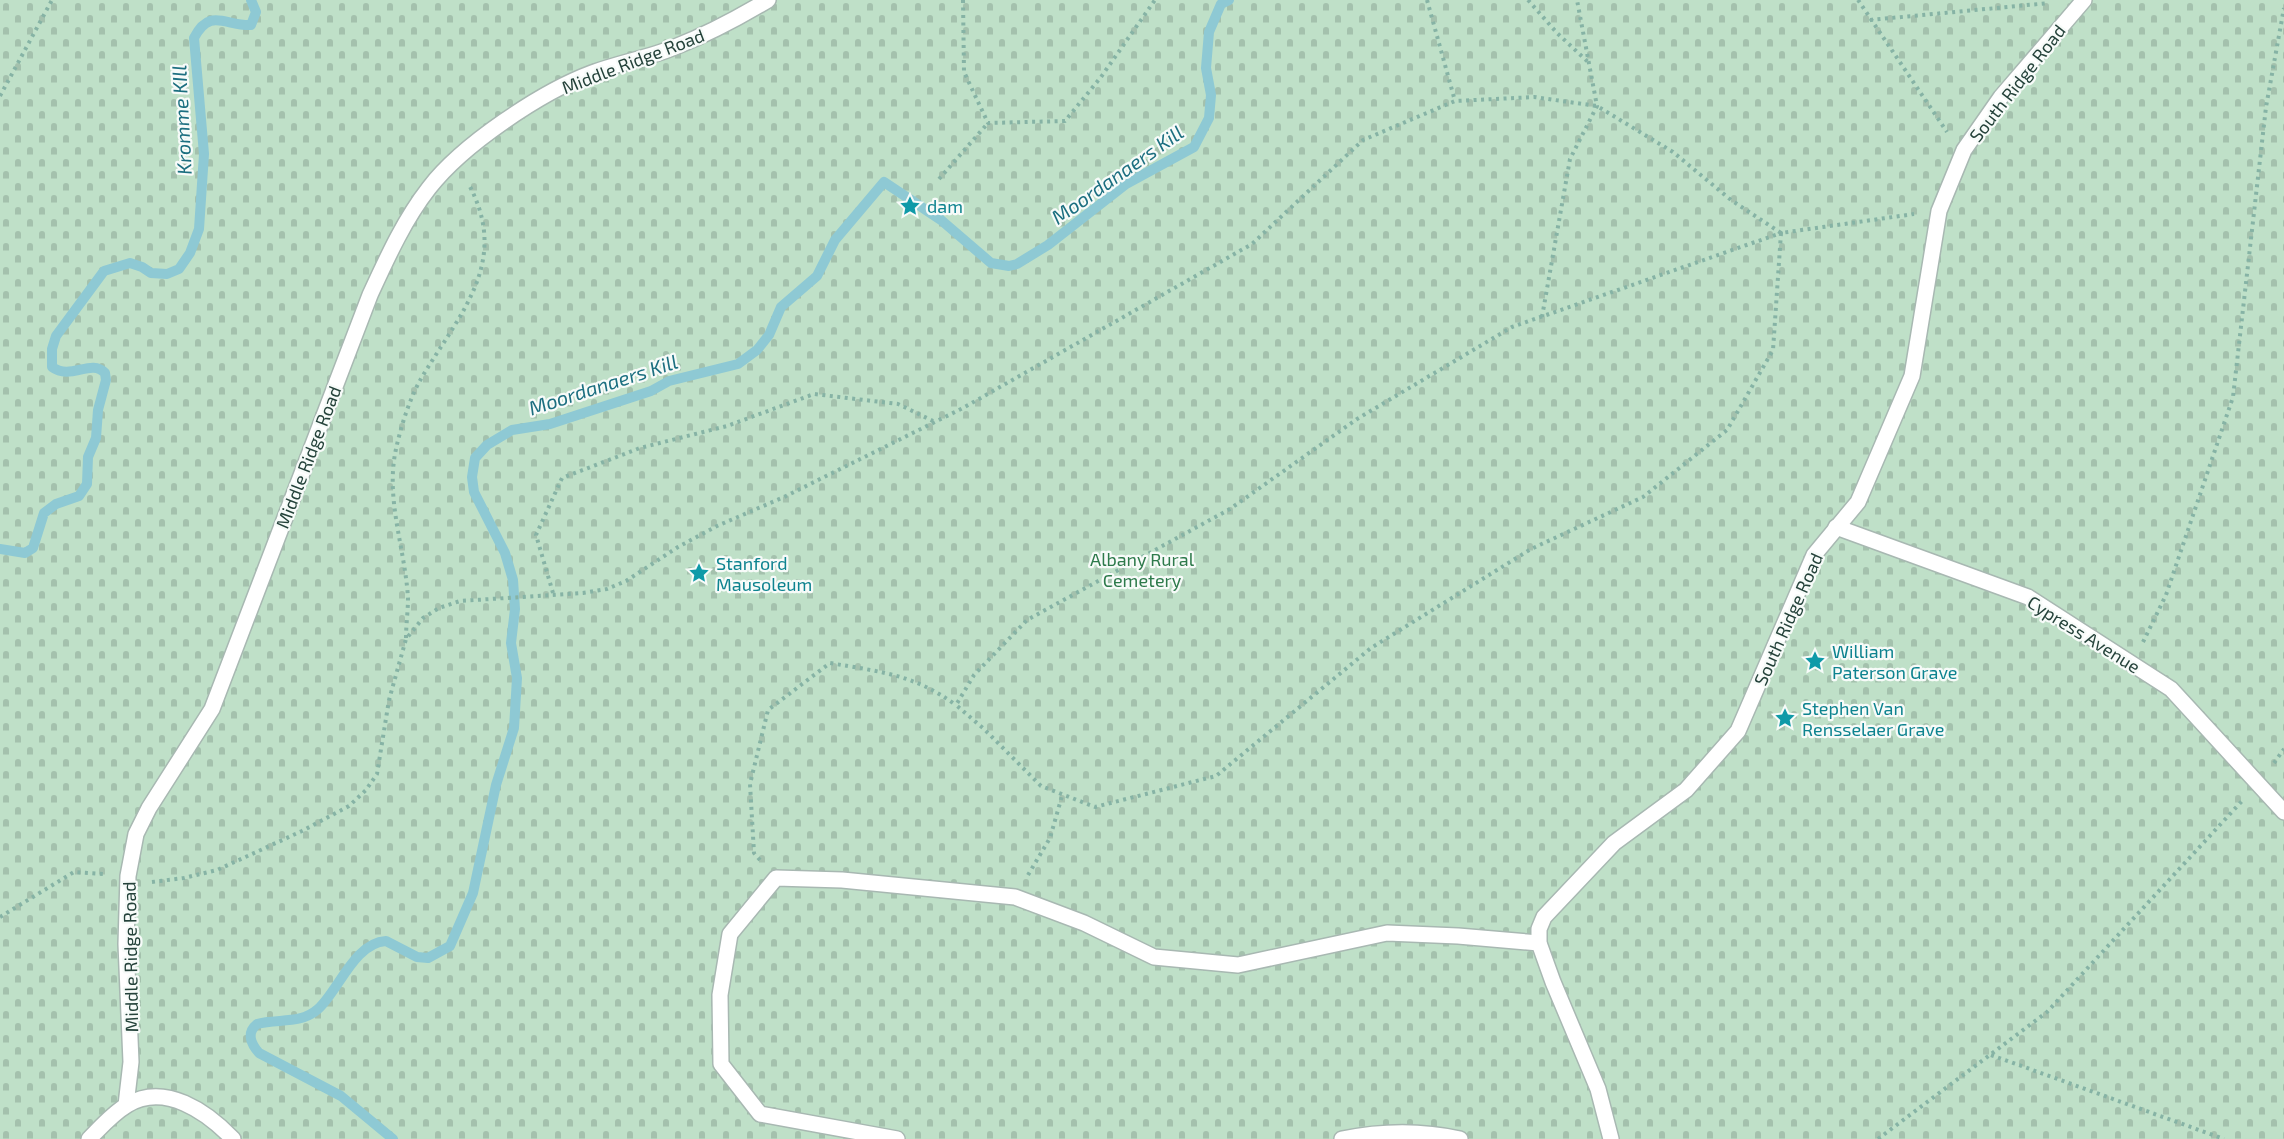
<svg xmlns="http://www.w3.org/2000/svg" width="2284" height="1139" viewBox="0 0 2284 1139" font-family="'Exo 2',sans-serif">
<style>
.cemetery{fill:url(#cemetery-stones)}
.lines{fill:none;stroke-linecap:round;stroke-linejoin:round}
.stream{stroke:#8ec9d4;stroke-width:10}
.lane-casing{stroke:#a8b8b2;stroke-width:18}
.path{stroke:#86b3a5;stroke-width:4;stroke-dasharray:3 4.5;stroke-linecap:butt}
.lane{stroke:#fff;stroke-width:15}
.labels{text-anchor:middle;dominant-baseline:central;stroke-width:4.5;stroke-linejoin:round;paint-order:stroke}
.street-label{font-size:18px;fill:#24423a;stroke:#f7fbf9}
.culture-label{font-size:18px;fill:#0d838f;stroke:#f7fbf9;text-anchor:start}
.park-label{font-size:18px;fill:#2d7a4b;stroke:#f7fbf9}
.water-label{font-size:20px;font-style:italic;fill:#1c6f80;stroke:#f7fbf9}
</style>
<defs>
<pattern id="cemetery-stones" width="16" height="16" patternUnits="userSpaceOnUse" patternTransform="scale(1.5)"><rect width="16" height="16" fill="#bfe0c8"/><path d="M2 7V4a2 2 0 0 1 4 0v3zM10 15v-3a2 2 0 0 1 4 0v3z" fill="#a4c1ad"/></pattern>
</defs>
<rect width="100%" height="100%" fill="#e6efeb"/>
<rect class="cemetery" x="0" y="0" width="2284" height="1139"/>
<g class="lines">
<g class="stream">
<path d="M0 549 25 553 33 548 44 513 56 504 79 496 87 484 88 457 96 438 98 410 106 380 105 373C91 358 71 381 52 367V349L56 336 104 271 130 263 142 267 151 273 167 274 179 269 190 253 199 229 204 154 194 38C210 7 225 26 251 25L256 12 251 0"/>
<path d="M393 1139 341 1096 259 1053C251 1044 246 1033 257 1024 278 1018 300 1025 318 1009 339 990 354 943 386 941L417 957 428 958 450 946 473 893 496 785 514 728 517 678 511 643 515 609 513 580 505 553 474 492 472 477 475 458 487 445 512 430 550 424 651 391 669 381 738 364 757 350 769 335 781 307 817 276 835 240 884 182 941 220 991 263 1009 266 1017 264 1048 245 1126 184 1194 147 1209 118 1211 95 1206 68 1209 32 1221 4 1229 0"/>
</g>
<g class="lane-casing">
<g id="lane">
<polyline points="1836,527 2028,597 2171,689 2284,812"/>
<path d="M126 1105 131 1062 126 944 128 876 136 834 149 808 212 709 370 295C387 258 404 220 429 188 462 145 541 92 592 73 619 63 648 58 675 47 708 34 738 18 768 0"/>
<path d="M89 1139C101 1127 112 1114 127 1105 165 1082 207 1112 233 1139"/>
<polyline points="897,1139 760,1114 721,1064 720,995 730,934 776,878 842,880 1015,897 1084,923 1154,957 1238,965 1387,933 1458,936 1539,943"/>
<path d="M1342 1139C1381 1131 1420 1130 1460 1139"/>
<polyline points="1611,1139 1598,1089 1553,982 1539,943 1539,929 1544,917 1614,843 1686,790 1738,731 1814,555 1858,502 1912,376 1939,211 1964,150 2001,97 2084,0"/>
</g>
</g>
<g class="path">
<polyline points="963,0 964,72 988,123 1065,121 1101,77 1155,0"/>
<polyline points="1427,0 1455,101"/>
<polyline points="1528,0 1557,33 1588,62"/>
<polyline points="1858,0 1947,132"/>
<polyline points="1870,20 2049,3"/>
<polyline points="0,96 52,0"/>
<polyline points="939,179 988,123"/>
<polygon points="1781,233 1773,350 1727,430 1643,497 1531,549 1371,648 1216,776 1095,807 1041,786 984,729 956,705 974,675 1027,620 1230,509 1357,419 1512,327"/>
<polyline points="1542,317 1570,159 1597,106 1577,0"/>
<polyline points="553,593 536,535 562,478 640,448 727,426 814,394 898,404 933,421"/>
<path d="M406 638C406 625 408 611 408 598 405 548 385 499 396 449 401 426 410 397 422 377 461 312 511 261 468 183"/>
<polyline points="2143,642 2166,595 2233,397 2266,107 2284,8"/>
<polyline points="2274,763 2284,749"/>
<path d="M760 860 754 853 750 784 768 710 830 663C881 672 913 674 956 705"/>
<polyline points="1028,875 1050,838 1062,796"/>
<polyline points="152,882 184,878 217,870 302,831 349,806 366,790 377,774 389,700 406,639 423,618 439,608 460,601 583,593 607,589 626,581 678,547 717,526 784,497 963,408 1252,244 1363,140 1455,101 1534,97 1597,106 1673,152 1731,200 1781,233 1914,214"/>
<polyline points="0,917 74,872 104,874"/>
<polyline points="1991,1055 2224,1139"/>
<polyline points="1878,1139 2047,1012 2242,801"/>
</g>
<use href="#lane" class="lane"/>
</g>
<defs>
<g id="sight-bare" transform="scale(1.62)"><path d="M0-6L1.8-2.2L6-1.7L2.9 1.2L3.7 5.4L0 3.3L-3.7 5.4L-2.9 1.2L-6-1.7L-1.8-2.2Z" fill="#0f9aa8" stroke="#f7fbf9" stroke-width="2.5" paint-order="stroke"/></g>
</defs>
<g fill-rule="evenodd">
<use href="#sight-bare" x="910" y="206"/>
<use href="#sight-bare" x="699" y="573"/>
<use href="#sight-bare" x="1815" y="661"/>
<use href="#sight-bare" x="1785" y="718"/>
</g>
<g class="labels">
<g class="street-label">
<text transform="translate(633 61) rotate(-21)">Middle Ridge Road</text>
<text transform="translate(2017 83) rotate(-52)">South Ridge Road</text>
<text transform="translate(308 457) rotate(-69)">Middle Ridge Road</text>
<text transform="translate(1788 619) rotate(-66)">South Ridge Road</text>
<text transform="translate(2084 634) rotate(32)">Cypress Avenue</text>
<text transform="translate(130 957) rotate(-91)">Middle Ridge Road</text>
</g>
<g class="culture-label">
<text x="927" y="206">dam</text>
<text x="716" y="563">Stanford<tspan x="716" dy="21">Mausoleum</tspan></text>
<text x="1832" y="651">William<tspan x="1832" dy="21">Paterson Grave</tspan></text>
<text x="1802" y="708">Stephen Van<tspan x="1802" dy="21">Rensselaer Grave</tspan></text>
</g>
<g class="park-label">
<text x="1142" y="559">Albany Rural<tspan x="1142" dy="21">Cemetery</tspan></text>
</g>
<g class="water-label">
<text transform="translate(181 120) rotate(-93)">Kromme KIll</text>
<text transform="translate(1117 174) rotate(-35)">Moordanaers Kill</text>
<text transform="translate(603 384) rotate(-18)">Moordanaers Kill</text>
</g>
</g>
</svg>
